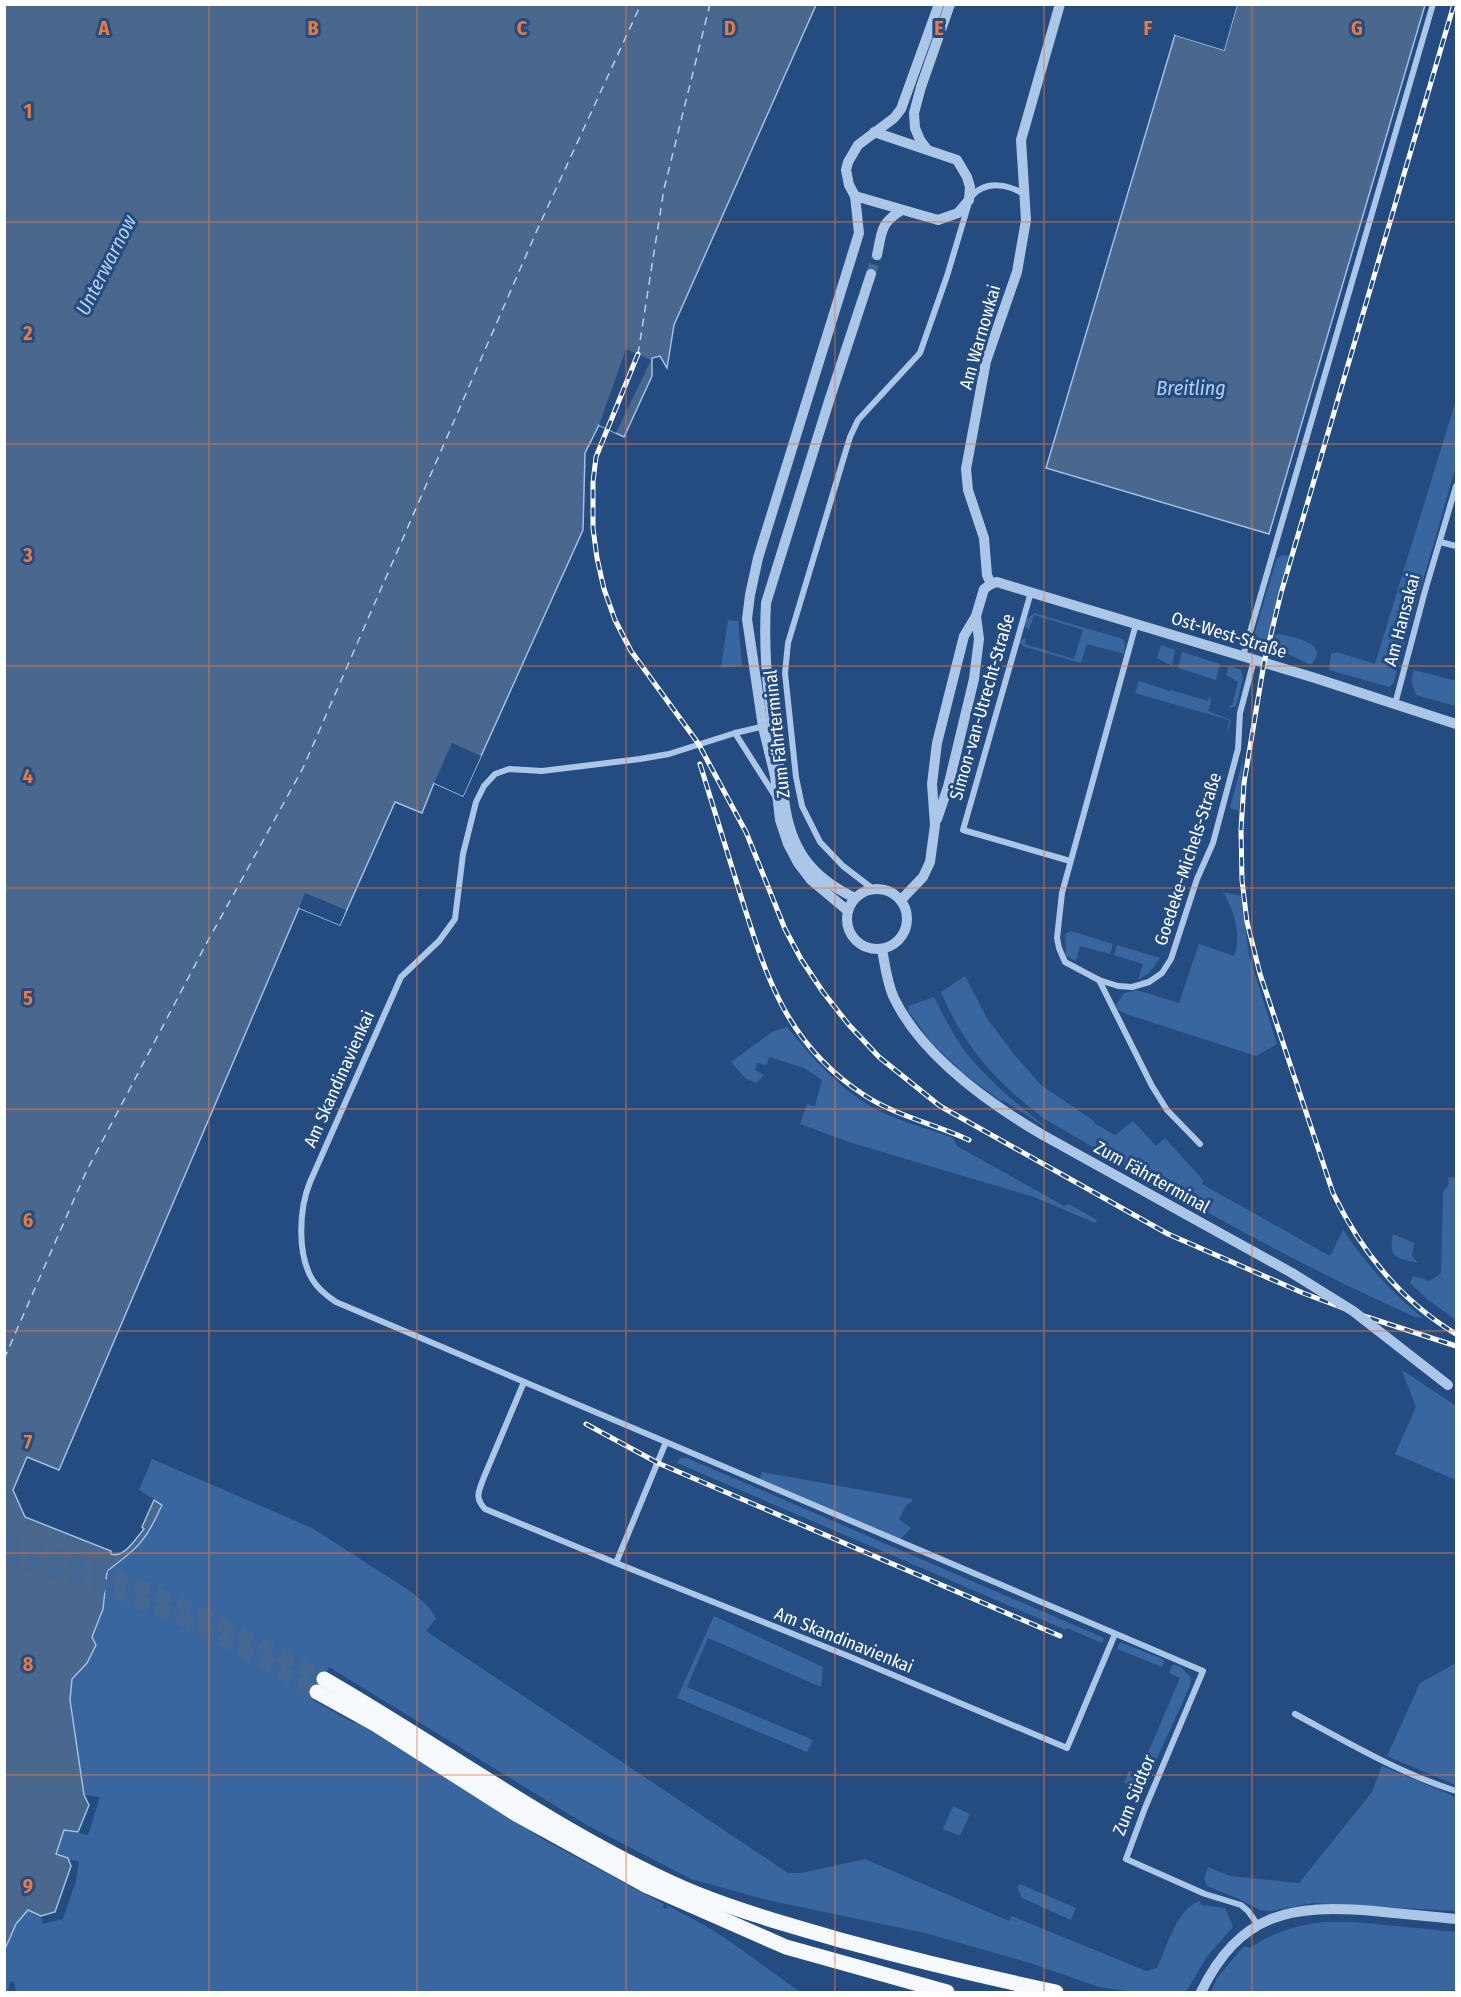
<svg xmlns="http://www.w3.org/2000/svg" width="1461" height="1997" viewBox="0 0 1461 1997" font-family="'Fira Sans Condensed',sans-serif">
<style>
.green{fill:#39669e}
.water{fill:#4a678d;stroke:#9fc1e7;stroke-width:1.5}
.pier{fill:#244c80}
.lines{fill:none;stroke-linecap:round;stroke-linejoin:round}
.ferry{stroke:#b7d0ee;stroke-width:1.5;stroke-dasharray:8 6;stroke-linecap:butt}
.tertiary-tunnel{stroke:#456793;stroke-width:10;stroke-dasharray:10 5;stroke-linecap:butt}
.trunk-tunnel{stroke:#456793;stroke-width:15;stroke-dasharray:15 8;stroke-linecap:butt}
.minor{stroke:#abc6e7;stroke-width:6}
.tertiary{stroke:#abc6e7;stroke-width:10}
.trunk{stroke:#f6f9fe;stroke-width:15}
.rail-casing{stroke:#fff;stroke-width:5}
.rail{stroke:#244c80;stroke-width:3;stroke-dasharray:9;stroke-linecap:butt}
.tertiary-bridge{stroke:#abc6e7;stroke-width:10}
.grid{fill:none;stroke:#ed7a3d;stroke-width:1.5;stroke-opacity:0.55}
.labels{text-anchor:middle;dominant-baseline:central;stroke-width:6;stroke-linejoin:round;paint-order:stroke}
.street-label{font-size:18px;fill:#fff;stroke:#244c80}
.water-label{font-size:20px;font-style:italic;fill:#b7d0ee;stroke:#244c80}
.grid-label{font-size:20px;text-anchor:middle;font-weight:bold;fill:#ed7a3d;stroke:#244c80;stroke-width:6;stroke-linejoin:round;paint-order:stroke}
</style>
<rect width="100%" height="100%" fill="#244c80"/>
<g class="green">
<polygon points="1456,400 1456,466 1393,684 1389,687 1329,670 1331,654 1337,652 1375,664"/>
<polygon points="1283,555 1289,556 1264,650 1259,648 1254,642 1254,635 1277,558"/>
<polygon points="1034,613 1123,639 1125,644 1124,654 1087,644 1081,663 1025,647 1019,642 1025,638 1026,638 1025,644 1074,659 1083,630 1034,615 1029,630 1025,627 1026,620"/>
<polygon points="728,620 738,621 742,666 721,668"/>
<path d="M1280 634C1295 638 1330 643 1312 664H1309L1282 651 1272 652 1275 635Z"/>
<polygon points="1161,645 1175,650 1172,666 1157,658"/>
<polygon points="1182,652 1220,664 1216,680 1178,668"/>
<polygon points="1229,666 1241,670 1243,679 1236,706 1230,708 1228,706 1232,705 1238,682 1226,675"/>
<polygon points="1414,670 1456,681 1456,708 1455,706 1416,695 1411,681"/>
<polygon points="1139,681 1170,691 1171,690 1208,701 1210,695 1211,703 1208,711 1231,720 1226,737 1229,720 1135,693"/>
<polygon points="1243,759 1239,811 1230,808"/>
<path d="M1223 892 1241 896 1249 955 1277 1044 1256 1056 1126 1014 1118 1010 1116 1005 1124 993 1137 990 1179 1003 1199 944 1234 956C1242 934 1234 911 1223 892Z"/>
<polygon points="1071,931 1113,944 1110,954 1080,946 1076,961 1066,956 1065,934"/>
<polygon points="1117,945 1160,958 1149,973 1138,980 1143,964 1114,955"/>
<path d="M965 976 988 1020 1013 1053 1041 1085 1094 1121V1123L1115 1135 1133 1121 1156 1146 1165 1138 1203 1180 1202 1184 1330 1256 1343 1230C1366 1264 1391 1292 1423 1318L1415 1317C1287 1260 1164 1189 1043 1118 996 1082 964 1047 941 992Z"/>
<path d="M934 997C944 1016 953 1036 967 1054 991 1083 1020 1107 1050 1130L1003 1100 1001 1101 963 1073 931 1042 909 1012 908 1006Z"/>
<path d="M787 1027C813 1059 842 1092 879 1111 902 1122 929 1129 953 1138L957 1146 1064 1206 1069 1204 1097 1220 1095 1223 1034 1197 849 1142 800 1124 807 1104 815 1106 822 1080 804 1068 769 1057 767 1065 757 1063 755 1070 764 1075 756 1083 745 1078 731 1062 772 1032Z"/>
<polygon points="1448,1177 1456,1178 1456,1320 1427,1299 1410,1283 1413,1276 1430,1281 1441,1273 1443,1192 1449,1184"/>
<path d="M1393 1234 1414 1243 1412 1256 1418 1263C1397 1258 1388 1258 1393 1234Z"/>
<polygon points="1402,1370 1456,1406 1456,1480 1395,1454 1416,1407"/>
<polygon points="680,1458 687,1458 1104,1638 1102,1643 1067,1628 1066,1630 677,1463"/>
<path d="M152 1459 312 1528 410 1591 427 1605 436 1618 426 1631 788 1873H801L865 1859 1009 1921 1012 1916 1146 1971 1157 1968C1167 1947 1176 1909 1200 1901L1201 1905 1225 1908 1233 1927 1208 1955 1186 1992H1132L1099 1987 1030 1963 925 1933 767 1900 691 1879 585 1824 329 1667 313 1700 352 1722 364 1724 546 1841 664 1904 663 1908 666 1909 668 1906 706 1926 731 1942 800 1992H16L14 1981 10 1982 8 1992 5 1990C5 1952 2 1940 28 1910L41 1916 43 1924 63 1919 76 1881 79 1862 56 1855 64 1830 88 1835 100 1797 84 1795 70 1700 72 1679 87 1663 92 1637 103 1609 106 1571C138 1548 146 1541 163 1505L139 1490Z"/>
<polygon points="762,1472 912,1499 912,1502 907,1504 899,1519 911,1528 898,1542 759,1481"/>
<polygon points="714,1616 823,1667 821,1687 708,1638 687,1687 813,1740 807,1752 677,1698"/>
<polygon points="1120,1642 1163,1659 1164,1662 1162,1667 1117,1649"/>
<polygon points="1456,1663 1456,1785 1387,1756 1420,1683"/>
<polygon points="1173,1664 1181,1667 1191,1678 1190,1686 1142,1791 1124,1783 1129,1771 1139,1774 1180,1678 1169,1673"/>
<polygon points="1382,1766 1456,1797 1456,1911 1313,1903 1271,1911 1260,1910 1239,1899 1207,1886 1204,1879 1208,1867 1230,1876 1299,1883 1372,1792"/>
<polygon points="953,1806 970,1814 960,1836 943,1829"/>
<polygon points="1020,1884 1076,1908 1071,1920 1022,1898 1017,1887"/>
<path d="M1323 1922H1354L1456 1932V1990L1410 1992H1211L1217 1978 1244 1946 1250 1948C1273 1932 1295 1926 1323 1922Z"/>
</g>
<g class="water">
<path d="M5 5H816L674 325 667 368 660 356 652 358V376L624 437 599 425 585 453 583 530 463 796 434 783 422 813 395 802 340 925 299 908 59 1470 27 1457 13 1490 25 1517 111 1551V1554C124 1559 136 1538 144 1529L142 1527 154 1500 162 1505C146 1541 138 1548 107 1571L103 1609 92 1637 96 1645 87 1663 72 1679 70 1700 84 1795 89 1805 78 1832 64 1830 56 1854 68 1858 71 1866 55 1912 41 1916 28 1910 16 1924 5 1949Z"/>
<polygon points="1237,5 1425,5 1269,534 1046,468 1175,35 1224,50"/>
</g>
<g class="pier">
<polygon points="1234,4 1237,5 1224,50 1175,35 1176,32 1222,46"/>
<polygon points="626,349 651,360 616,433 599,425"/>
<polygon points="452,743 481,756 463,796 434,783"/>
<polygon points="305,893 346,910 340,925 299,908"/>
</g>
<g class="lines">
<g class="ferry">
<polyline points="638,354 664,189 710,4"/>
<polyline points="4,1359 86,1172 204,948 303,768 538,228 641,4"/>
</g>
<polyline class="tertiary-tunnel" points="871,274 877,255"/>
<g class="trunk-tunnel">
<polyline points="4,1542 94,1567 204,1615 324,1679"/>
<polyline points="4,1557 90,1581 201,1627 317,1692"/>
</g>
<g class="minor">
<path d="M971 197C985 180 1007 184 1024 194"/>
<polyline points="1440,542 1456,546"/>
<polyline points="1031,592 963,830 1070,861"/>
<polyline points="1136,624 1062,893 1057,938 1059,948 1065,962 1099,980 1118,986 1132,987 1149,982 1162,973 1171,959 1197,879 1213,843 1238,749 1240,713 1254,660"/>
<polyline points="1243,656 1433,4"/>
<polyline points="1395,704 1425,591 1456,486"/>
<polyline points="735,733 775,796"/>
<polyline points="873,889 843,866 820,842 802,806 796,777 785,673 788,643 850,437 858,420 920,353 947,276 968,206"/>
<polyline points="1099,980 1152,1086 1167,1110 1200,1144"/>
<path d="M524 1382 484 1477C479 1491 474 1497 485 1509L616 1563"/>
<path d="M666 1442 336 1302C327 1296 318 1289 312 1279 297 1253 299 1209 310 1182L401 977 439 941 455 919 463 854 476 802 484 786 495 774 509 769 542 771 640 759 669 754 735 733 765 726"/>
<polyline points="1115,1634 1067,1748 848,1656 616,1563 666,1442 1203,1671 1145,1808 1126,1859 1205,1894 1241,1905 1248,1911 1258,1925"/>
<path d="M1295 1714C1347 1742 1399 1773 1456 1791"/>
</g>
<g class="tertiary">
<polyline points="926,148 920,140 915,128 914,113 921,87 950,4"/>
<polyline points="855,196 938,220 958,213 969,200 970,187 967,177 957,160 874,132"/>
<path d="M877 255C882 232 880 223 902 210"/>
<polyline points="991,584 987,575 984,538 968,490 966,469 986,361 1017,272 1026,220 1021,140 1060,4"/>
<polyline points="991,584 997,582 1023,590 1315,678 1456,724"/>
<path d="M779 763C769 711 763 656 766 603L829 401 871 274"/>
<path d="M784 799C790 849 811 877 855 898"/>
<polyline points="937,819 948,787 974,679 979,639 976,616"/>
<circle cx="877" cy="919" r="30"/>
<polyline points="901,900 923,877 930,862 935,825 932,784 937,743 964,636 976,616 984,589 991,584"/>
<polyline points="848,911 811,880 798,863 788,844 780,820 775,776 763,727 747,619 750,595 758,558 859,233 855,196 849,185 846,170 848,162 858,145 894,118 901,109 939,4"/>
<path d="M882 949C885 965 887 983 894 998 922 1056 987 1102 1041 1134L1292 1273"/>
<path d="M1201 1992C1240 1912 1292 1904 1374 1911 1401 1914 1429 1916 1456 1919"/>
</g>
<g class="trunk">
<path d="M324 1679C446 1749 568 1840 697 1894 745 1913 795 1927 844 1941 914 1960 985 1977 1056 1992"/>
<polyline points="317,1692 375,1724 516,1814 647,1886 786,1947 947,1992"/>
</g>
<g class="rail-casing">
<g id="rail">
<path d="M1454 4 1281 593 1264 663 1244 783 1241 829 1242 880 1247 922 1260 974 1333 1193C1361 1251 1401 1301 1456 1334"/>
<polyline points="638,354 596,457 593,482 593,528 597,558 604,589 615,620 631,651 698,743 733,808 746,832 785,929 801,959 823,992 849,1025 879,1057 940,1106 1168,1234 1303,1293 1367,1317 1456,1346"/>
<path d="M700 764C713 806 726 848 739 890 766 976 785 1043 864 1095 896 1116 935 1124 969 1140"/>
<polyline points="586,1424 658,1463 1060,1636"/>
</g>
</g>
<use href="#rail" class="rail"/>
<polyline class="tertiary-bridge" points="1292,1273 1353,1311 1448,1385"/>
</g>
<path class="grid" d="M209 4V1992M417 4V1992M626 4V1992M835 4V1992M1044 4V1992M1252 4V1992M4 222H1456M4 444H1456M4 666H1456M4 888H1456M4 1109H1456M4 1331H1456M4 1553H1456M4 1775H1456"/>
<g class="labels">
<g class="street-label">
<text transform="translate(980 337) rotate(-74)">Am Warnowkai</text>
<text transform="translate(1402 620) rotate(-75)">Am Hansakai</text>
<text transform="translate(1229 635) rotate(17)">Ost-West-Straße</text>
<text transform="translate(982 707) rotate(-74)">Simon-van-Utrecht-Straße</text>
<text transform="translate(777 734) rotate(-96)">Zum Fährterminal</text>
<text transform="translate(1188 859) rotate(-72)">Goedeke-Michels-Straße</text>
<text transform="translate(339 1079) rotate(-66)">Am Skandinavienkai</text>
<text transform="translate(1152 1177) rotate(29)">Zum Fährterminal</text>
<text transform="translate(844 1640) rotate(22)">Am Skandinavienkai</text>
<text transform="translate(1134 1795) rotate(-68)">Zum Südtor</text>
</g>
<g class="water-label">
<text transform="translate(106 265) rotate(-63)">Unterwarnow</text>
<text x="1191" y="388">Breitling</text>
</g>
</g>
<g class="grid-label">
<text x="104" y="35">A</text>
<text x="313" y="35">B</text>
<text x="522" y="35">C</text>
<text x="730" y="35">D</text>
<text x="939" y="35">E</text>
<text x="1148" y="35">F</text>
<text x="1357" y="35">G</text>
<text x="28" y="118">1</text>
<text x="28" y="340">2</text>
<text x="28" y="562">3</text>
<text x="28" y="783">4</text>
<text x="28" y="1005">5</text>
<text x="28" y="1227">6</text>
<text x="28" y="1449">7</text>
<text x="28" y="1671">8</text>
<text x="28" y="1893">9</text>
</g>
<rect width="1461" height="1997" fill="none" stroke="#ffffff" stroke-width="12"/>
</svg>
